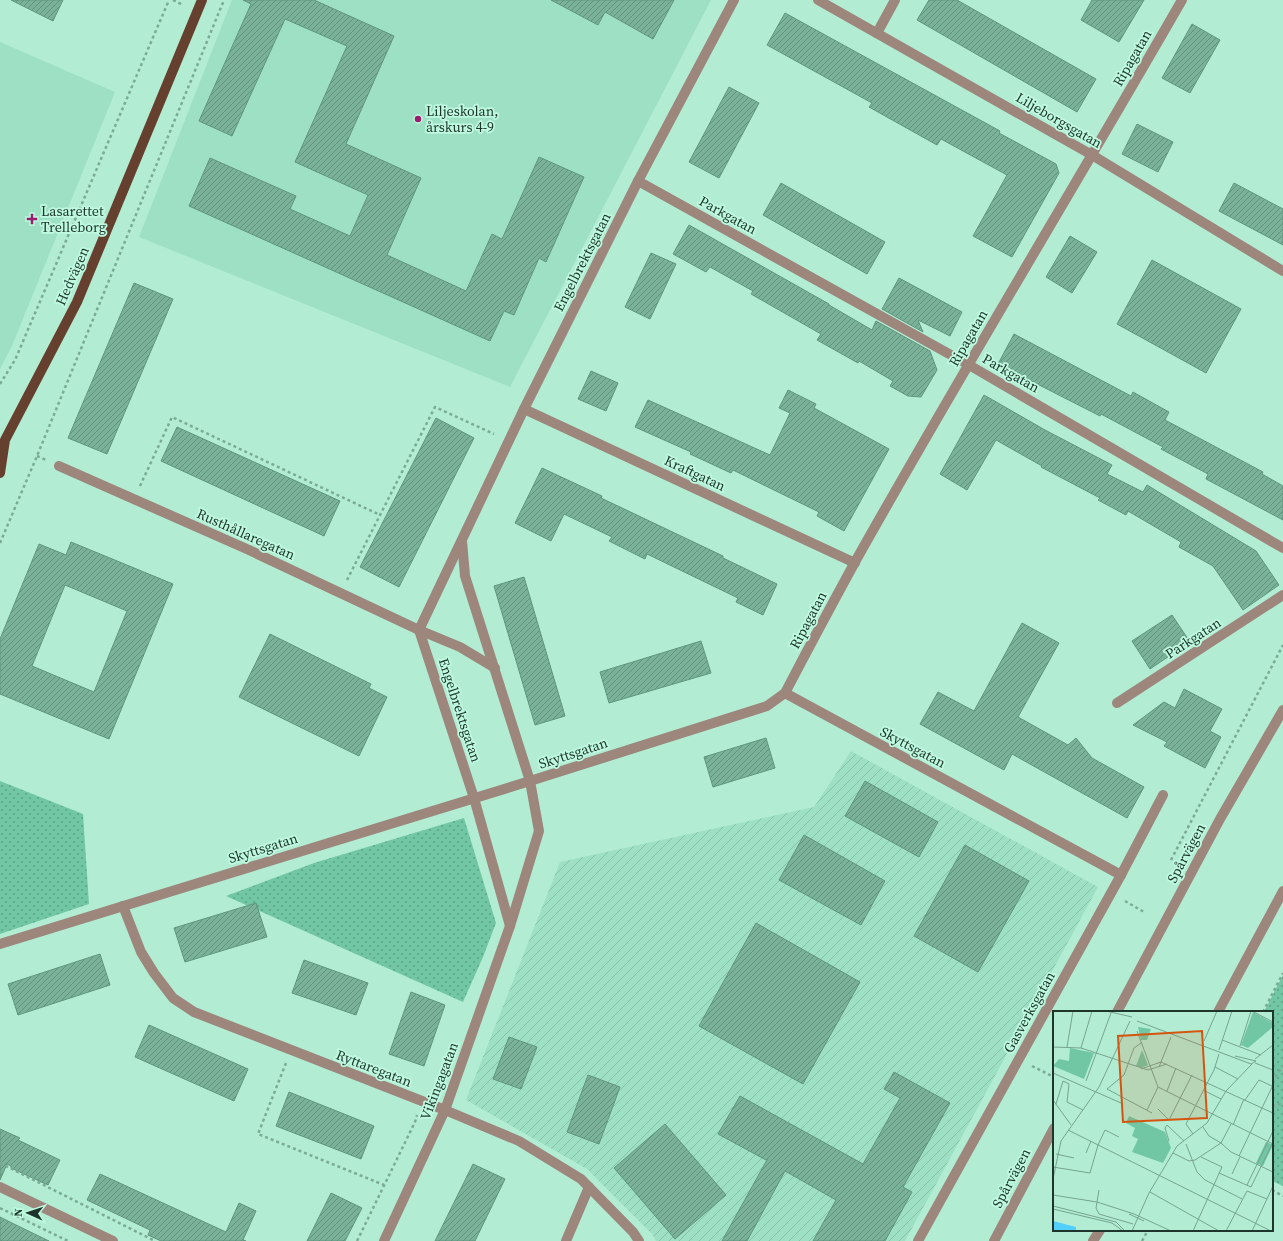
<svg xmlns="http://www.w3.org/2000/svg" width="1283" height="1241" viewBox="0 0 1283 1241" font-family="'Source Serif 4',serif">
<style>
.built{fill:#9ee0c4}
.industrial{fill:url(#industrial-furrows)}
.grass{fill:url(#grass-dots)}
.building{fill:url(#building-hatch);stroke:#5e957e;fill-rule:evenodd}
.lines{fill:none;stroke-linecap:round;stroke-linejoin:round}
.path{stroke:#7baa96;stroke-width:2.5;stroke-dasharray:3 3;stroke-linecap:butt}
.minor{stroke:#9d867c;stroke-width:10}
.major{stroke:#65402e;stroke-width:10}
.poi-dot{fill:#9c1c71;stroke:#bffae0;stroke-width:1.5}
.labels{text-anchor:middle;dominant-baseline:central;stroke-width:3.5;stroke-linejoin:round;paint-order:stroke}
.street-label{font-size:14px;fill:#1d352b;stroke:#bffae0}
.poi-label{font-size:14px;fill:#1d352b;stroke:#bffae0;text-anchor:start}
.inset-road{fill:none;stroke:#76a390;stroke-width:1}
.view{fill:#d4550f;fill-opacity:0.15;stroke:#d4550f;stroke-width:2}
.inset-edge{fill:none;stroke:#1d352b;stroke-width:2}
</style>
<defs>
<pattern id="industrial-furrows" width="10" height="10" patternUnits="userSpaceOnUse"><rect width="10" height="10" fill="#9ee0c4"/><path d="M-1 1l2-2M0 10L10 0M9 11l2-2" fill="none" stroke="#88c1a9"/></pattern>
<pattern id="grass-dots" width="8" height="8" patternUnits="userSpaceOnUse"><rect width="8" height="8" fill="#71c7a4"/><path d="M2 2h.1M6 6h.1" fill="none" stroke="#5ca286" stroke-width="1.8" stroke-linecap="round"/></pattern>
<pattern id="building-hatch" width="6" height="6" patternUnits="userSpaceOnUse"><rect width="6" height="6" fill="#7ab299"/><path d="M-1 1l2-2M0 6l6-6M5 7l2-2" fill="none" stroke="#63927d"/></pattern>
</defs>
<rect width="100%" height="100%" fill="#b2edd3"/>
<g class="built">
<polygon points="232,0 711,0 510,387 139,237"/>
<polygon points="0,42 115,92 12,346 0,369"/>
</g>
<polygon class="industrial" points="851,751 1098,887 905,1241 656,1241 652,1234 587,1169 466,1100 560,862 814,807"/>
<g class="grass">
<polygon points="0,781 83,814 89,904 0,934"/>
<polygon points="464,818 496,923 483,957 463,1002 226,896 314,863"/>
<polygon points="1283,975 1283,1186 1272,1181 1272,1012 1264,1012"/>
</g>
<g class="building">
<polygon points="11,0 63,0 53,21"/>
<polygon points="243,0 314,0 394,36 346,144 421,178 387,255 466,291 492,234 502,239 539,157 584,177 546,262 539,258 514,315 504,311 490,341 189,206 210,158 296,196 290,209 350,236 368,195 295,162 347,46 285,19 232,136 199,121 251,4"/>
<polygon points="551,0 674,0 653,39 605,12 598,25"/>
<polygon points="929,0 957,0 1096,79 1077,112 917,20"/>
<polygon points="1092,0 1144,0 1119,42 1081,20"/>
<polygon points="785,13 1000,131 999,133 1056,164 1059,173 1012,257 973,236 1007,175 941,139 937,145 869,107 872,103 767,45"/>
<polygon points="1192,24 1220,40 1190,93 1162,78"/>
<polygon points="729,87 759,103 719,178 689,162"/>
<polygon points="1137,124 1173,142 1158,172 1122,154"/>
<polygon points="781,183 885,242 867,274 763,215"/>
<polygon points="1234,183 1283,209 1283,245 1219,211"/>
<polygon points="689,225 829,304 829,305 872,330 876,321 930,351 937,370 921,397 908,396 890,386 893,381 859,361 858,363 817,340 821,334 751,294 753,291 710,267 706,272 673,254"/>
<polygon points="1070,236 1097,252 1072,293 1046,277"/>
<polygon points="651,253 676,264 650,319 625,307"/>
<polygon points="1152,260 1241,309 1206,373 1117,324"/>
<polygon points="899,278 962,312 950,336 918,320 923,332 882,309"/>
<polygon points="134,283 173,299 107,454 68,438"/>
<polygon points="1014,334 1131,396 1133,392 1169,412 1165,420 1263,472 1262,474 1283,486 1283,520 1206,479 1208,474 1161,449 1163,447 1101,414 1100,416 998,364"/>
<polygon points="591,371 618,383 606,411 578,399"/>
<polygon points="788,390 816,404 814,408 889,449 844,531 817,516 819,512 733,470 731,473 690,454 691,452 635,427 648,400 770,455 790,413 779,408"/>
<polygon points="984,395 1045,430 1112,465 1107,474 1143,492 1147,485 1256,551 1279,585 1243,610 1213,566 1179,547 1181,542 1128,511 1126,515 1098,500 1100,498 1041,467 1042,466 996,440 967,490 940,474"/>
<polygon points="436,418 474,438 399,587 360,567"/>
<polygon points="177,427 340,501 324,536 161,461"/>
<polygon points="542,468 602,496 601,498 723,556 723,558 777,584 763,615 736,602 738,598 647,554 645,559 609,541 612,537 564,514 551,541 515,523"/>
<path d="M71 542 173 584 109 739 0 694V639L39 544 66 555ZM65 585 127 611 94 692 32 666Z"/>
<polygon points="524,577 565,716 535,725 494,586"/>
<polygon points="1172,615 1190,642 1150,669 1132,641"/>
<polygon points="1022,623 1059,643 1018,717 1068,745 1076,738 1092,758 1144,787 1127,818 1012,754 1004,770 920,724 938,692 974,711"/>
<polygon points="270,634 371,684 369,688 387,697 359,756 239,697"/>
<polygon points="701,641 711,673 609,703 600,672"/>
<polygon points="1184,689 1222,709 1210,731 1221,737 1205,768 1164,746 1167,742 1133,725 1164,702 1175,708"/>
<polygon points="766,738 775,768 713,787 704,757"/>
<polygon points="865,781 938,822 919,857 845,816"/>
<polygon points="804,835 885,881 861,925 779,880"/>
<polygon points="965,845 1029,881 978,972 914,936"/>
<polygon points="256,903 267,937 185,962 174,928"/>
<polygon points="756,923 860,982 803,1084 699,1026"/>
<polygon points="100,954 110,985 18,1015 8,984"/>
<polygon points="304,960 368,983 356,1015 292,993"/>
<polygon points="411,992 445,1005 424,1066 389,1054"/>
<polygon points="149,1025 248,1069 234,1101 135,1057"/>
<polygon points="509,1037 537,1047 521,1089 493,1079"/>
<polygon points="894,1072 950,1103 903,1187 912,1192 885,1241 813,1241 836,1200 785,1171 747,1241 722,1241 768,1158 766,1160 718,1134 740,1096 863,1164 900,1098 884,1089"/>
<polygon points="588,1075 620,1087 599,1144 567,1132"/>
<polygon points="289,1092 374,1126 361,1159 276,1126"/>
<polygon points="665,1124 726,1195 675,1239 614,1168"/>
<polygon points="0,1129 20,1138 18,1140 60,1160 48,1185 11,1168 11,1166 7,1164 0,1180"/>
<polygon points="473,1164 505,1179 475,1241 435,1241"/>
<polygon points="100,1174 226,1232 239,1203 256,1211 243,1240 246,1241 161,1241 148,1235 150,1230 87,1200"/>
<polygon points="331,1193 362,1208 345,1241 307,1241"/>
<polygon points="0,1217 16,1225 49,1241 0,1241"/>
</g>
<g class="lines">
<g class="path">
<polyline points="173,0 183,5"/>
<polyline points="0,384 15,360 169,0"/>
<polyline points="37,456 46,460"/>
<polyline points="140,486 172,417 380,515"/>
<polyline points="0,543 37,456 224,0"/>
<polyline points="347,580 435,407 494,434"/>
<polyline points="1171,860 1283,645"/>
<polyline points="1125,901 1144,912"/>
<polyline points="1263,1012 1283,973"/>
<polyline points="286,1063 258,1134 384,1185"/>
<polyline points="1032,1066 1054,1077"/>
<polyline points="1272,1082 1283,1066"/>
<polyline points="1272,1106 1283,1103"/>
<polyline points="0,1163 155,1241"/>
<polyline points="1272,1190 1283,1196"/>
<polyline points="0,1208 68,1241"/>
<polyline points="357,1241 415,1122 417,1115"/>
<polyline points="1142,1241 1148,1230"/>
</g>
<g class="minor">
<polyline points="818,0 1092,155 1283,271"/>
<polyline points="877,33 895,0"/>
<polyline points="638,181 969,365 1283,548"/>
<polyline points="524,409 855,563"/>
<polyline points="59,466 249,550 419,630 460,647 495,668"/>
<path d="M785 693C808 649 831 606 855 562 961 373 1074 188 1182 0"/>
<polyline points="1117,703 1283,595"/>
<polyline points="123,906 141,952 154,973 173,998 194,1012 445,1110 519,1141 581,1179 633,1232 639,1241"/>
<polyline points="510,926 474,798 419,630 524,409 638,181 734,0"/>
<polyline points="0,944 530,781 767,706 785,693 1121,875"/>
<polyline points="1117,1012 1220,819 1283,710"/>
<polyline points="1218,1012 1283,891"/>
<polyline points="0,1187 113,1241"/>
<polyline points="384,1241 445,1110 510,926 539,831 530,781 465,576 462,541"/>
<polyline points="566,1241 589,1187"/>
<polyline points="918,1241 1121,875 1163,795"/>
<polyline points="994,1241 1054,1128"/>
<polyline points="1093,1241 1100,1230"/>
</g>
<polyline class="major" points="0,473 5,440 77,302 202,0"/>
</g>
<g class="poi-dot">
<circle cx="418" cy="119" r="4"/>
<path d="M30 213h4v4h4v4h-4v4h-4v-4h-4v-4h4z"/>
</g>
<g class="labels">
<g class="street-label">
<text transform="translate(1132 58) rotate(-60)">Ripagatan</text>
<text transform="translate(1059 120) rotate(30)">Liljeborgsgatan</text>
<text transform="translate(728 215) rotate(29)">Parkgatan</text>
<text transform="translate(582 262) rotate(-63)">Engelbrektsgatan</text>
<text transform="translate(72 276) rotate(-66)">Hedvägen</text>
<text transform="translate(968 338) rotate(-60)">Ripagatan</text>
<text transform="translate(1011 373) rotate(30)">Parkgatan</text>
<text transform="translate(695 473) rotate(25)">Kraftgatan</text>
<text transform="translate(246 534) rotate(24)">Rusthållaregatan</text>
<text transform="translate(808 620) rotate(-62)">Ripagatan</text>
<text transform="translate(1193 638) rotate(-33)">Parkgatan</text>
<text transform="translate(460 710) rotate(72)">Engelbrektsgatan</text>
<text transform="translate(913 747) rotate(28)">Skyttsgatan</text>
<text transform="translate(573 753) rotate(-18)">Skyttsgatan</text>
<text transform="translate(263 848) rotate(-17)">Skyttsgatan</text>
<text transform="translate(1186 853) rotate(-62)">Spårvägen</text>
<text transform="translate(1029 1012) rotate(-61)">Gasverksgatan</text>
<text transform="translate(374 1068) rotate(21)">Ryttaregatan</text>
<text transform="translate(439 1081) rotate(-69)">Vikingagatan</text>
<text transform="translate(1011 1178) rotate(-62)">Spårvägen</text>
</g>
<g class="poi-label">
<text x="426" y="111">Liljeskolan,<tspan x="426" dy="16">årskurs 4-9</tspan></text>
<text x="41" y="211">Lasarettet<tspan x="41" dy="16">Trelleborg</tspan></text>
</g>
</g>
<g transform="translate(1053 1011)">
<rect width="220" height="220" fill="#b2edd3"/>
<path d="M200 1 220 12V16L195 37 188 34ZM85 16 98 18 94 29H88ZM17 37 41 42 31 68 0 55 6 48 16 50ZM89 39 95 54 88 57 83 55ZM76 105 112 121 118 137 110 152 79 141 85 128 79 125 82 117 73 112ZM213 131 220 134 210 155 203 152Z" fill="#71c7a4"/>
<path d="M0 210 23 216V220H0Z" fill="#53cffc"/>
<path class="inset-road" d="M53 0 79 6M199 0 220 11M84 10 198 53 203 50 182 45M84 20 105 76 94 99M169 29 208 44M151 30 164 0M88 32 81 37 71 64 54 78 99 102M187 35 198 0M0 36 28 37 95 59 114 53M14 36 20 0M28 37 39 0M166 39 179 0M202 48 220 34M202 52 220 59M106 56 118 26M162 56 185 68M88 58 108 51 220 102M0 62 68 92M33 70 58 2M105 76 220 133M150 79 168 88M114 80 123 57M0 89 18 114M192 89 206 69 219 75M3 93 10 70 16 73 14 91 30 99M105 98 116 109 139 64M180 114 191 88M150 116 156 125 168 132M15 119 218 220M140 123 133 113 161 59 166 43M116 130 112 117 114 114 131 130M168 132 178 141 220 161M133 133 144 161 152 169 189 188M33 142 38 130M120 142 136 150 142 149 168 132 178 113M3 143 21 147M186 145 220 74M0 156 37 162 45 134 52 119 66 126M166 162 198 176 220 131M179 163 187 146M0 168 8 130 46 76 77 10M194 174 220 120M46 179 43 197 46 203 80 213M97 181 166 220M0 184 44 191 81 203 118 220M0 195 63 211 72 220M0 198 59 212 70 220M76 203 91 210M79 220 96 182 124 135 154 112 173 80 199 53M140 220 169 156 148 146M173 220 194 180 214 188M199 220 220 175"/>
<path class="view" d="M149 20 154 107 70 111 65 25Z"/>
<rect width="220" height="220" class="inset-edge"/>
</g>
<g transform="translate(28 1213) rotate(273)" stroke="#bffae0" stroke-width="3" paint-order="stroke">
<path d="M0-3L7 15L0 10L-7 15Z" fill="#1d352b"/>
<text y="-6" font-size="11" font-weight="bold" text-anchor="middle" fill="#1d352b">N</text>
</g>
</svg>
